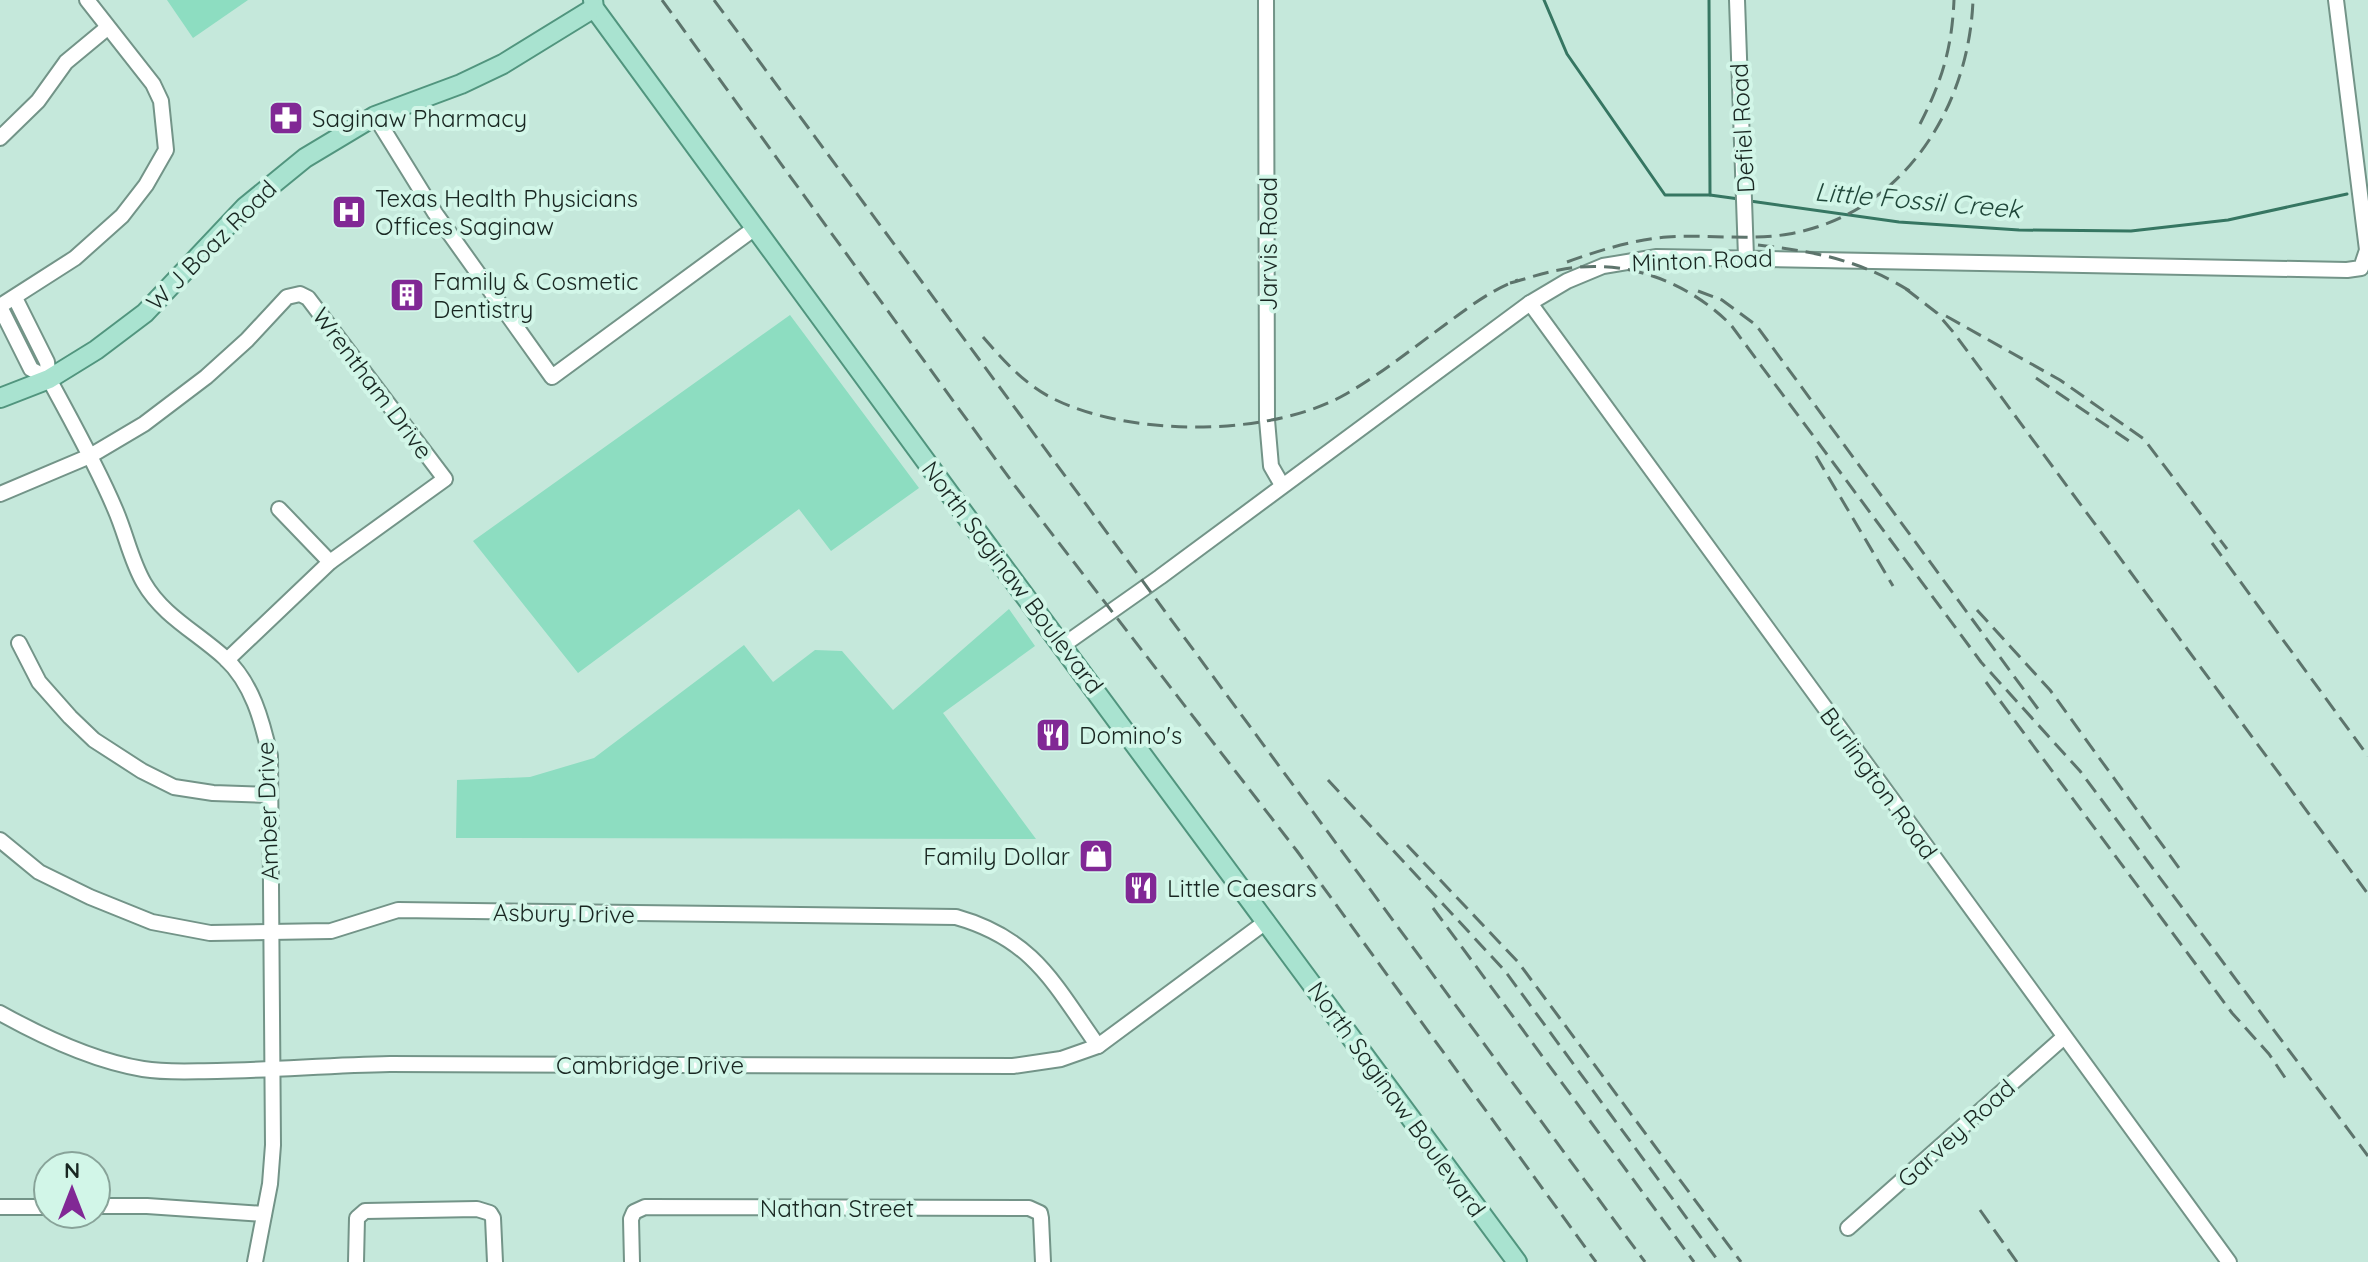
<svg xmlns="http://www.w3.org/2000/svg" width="2368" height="1262" viewBox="0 0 2368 1262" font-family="Quicksand,sans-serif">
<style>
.green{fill:#8dddc1}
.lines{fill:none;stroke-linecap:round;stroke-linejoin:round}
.stream{stroke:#367662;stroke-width:3}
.minor-casing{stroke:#739488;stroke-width:18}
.major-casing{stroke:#51957e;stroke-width:22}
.minor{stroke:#fff;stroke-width:14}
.major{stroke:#a9e3d0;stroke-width:18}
.rail{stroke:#5d746c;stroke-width:3;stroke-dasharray:16 8;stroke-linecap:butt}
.labels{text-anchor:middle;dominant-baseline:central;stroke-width:8;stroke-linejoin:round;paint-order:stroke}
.poi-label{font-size:24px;fill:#192722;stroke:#d2f6e8;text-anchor:start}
.street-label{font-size:24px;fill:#192722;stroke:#d2f6e8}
.water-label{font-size:26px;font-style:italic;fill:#20473a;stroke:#d2f6e8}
</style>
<rect width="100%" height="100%" fill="#c5e8db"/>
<g class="green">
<polygon points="167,0 248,0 193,38"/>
<polygon points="790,315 919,488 831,551 799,509 578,673 473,541"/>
<polygon points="1009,609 1035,646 943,713 1036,839 456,838 457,780 530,777 594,758 744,645 773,682 815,650 842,651 893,710"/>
</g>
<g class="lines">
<g class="stream">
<polyline points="1544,0 1567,54 1665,195 1710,195 1739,199"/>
<polyline points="1709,0 1710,195"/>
<polyline points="1750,201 1899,222 2019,230 2131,231 2228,220 2347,194"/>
</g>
<g class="minor-casing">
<g id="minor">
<polyline points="1266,0 1267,420 1271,466 1282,485"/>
<polyline points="1737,0 1746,257"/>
<polyline points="375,116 435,213 552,377 755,228"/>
<polyline points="0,138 38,101 66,62 107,28"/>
<path d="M15 298 47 362 49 379C72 422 96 464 115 509 126 534 131 561 144 583 163 616 198 633 225 658 252 683 262 720 270 756L273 1145 270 1184 255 1262"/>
<polyline points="1530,303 2229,1262"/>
<polyline points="0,306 75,258 122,216 146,185 166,150 161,101 153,84 87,0"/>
<polyline points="0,307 31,369 49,379"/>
<polyline points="0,494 90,456 144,424 206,377 247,340 287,297 300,294 308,298 445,479 330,562 227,660"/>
<polyline points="279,509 330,562"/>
<polyline points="19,643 39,682 70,717 94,740 142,771 174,787 213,793 270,795"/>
<polyline points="1062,646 1160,577 1530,303 1567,281 1603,266 1657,257 2347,270 2361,268 2367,250 2336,0"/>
<path d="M0 840 39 872 90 897 152 922 210 933 331 931 398 910 956 917C1034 939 1054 984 1098 1046"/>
<path d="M0 1013C43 1037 94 1061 143 1069 167 1073 192 1071 217 1071 275 1070 332 1065 390 1064L1013 1066 1061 1059 1098 1046 1267 921"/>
<polyline points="96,1206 147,1206 264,1214"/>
<polyline points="0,1207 48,1207"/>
<polyline points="1848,1228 2064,1037"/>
<polyline points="356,1262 357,1218 365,1211 477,1209 490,1213 493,1218 495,1262"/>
<polyline points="632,1262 631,1219 634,1212 645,1207 1029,1208 1040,1213 1041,1218 1043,1262"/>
</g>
</g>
<g class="major-casing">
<g id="major">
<polyline points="593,0 594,8 982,538 1517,1262"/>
<polyline points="0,398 49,379 96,350 145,313 245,207 305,158 375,116 461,84 503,64 594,8"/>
</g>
</g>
<use href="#minor" class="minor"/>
<use href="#major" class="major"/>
<g class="rail">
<polyline points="662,0 1015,486 1297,851 1596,1262"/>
<polyline points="714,0 1645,1262"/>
<path d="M1920 124C1942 81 1952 48 1954 0"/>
<path d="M1758 245C1819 252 1864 261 1916 295"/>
<path d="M1567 262C1600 250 1633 240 1667 237 1708 234 1748 241 1789 234 1902 214 1969 109 1973 0"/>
<path d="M1510 283C1526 279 1542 273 1559 270 1622 257 1686 280 1731 325L1981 662 2080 771 2368 1156"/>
<polyline points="1906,289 1937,313 1954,333 2368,894"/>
<polyline points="1698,291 1722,300 1756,325 2041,713"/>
<polyline points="1946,316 2060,380 2144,439 2227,549"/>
<path d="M983 337C1004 361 1026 386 1056 400 1133 437 1271 437 1346 394 1381 374 1413 348 1446 324 1469 307 1491 290 1518 280"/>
<polyline points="2036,378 2129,441"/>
<polyline points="1816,456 1893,586"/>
<polyline points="2212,543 2368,756"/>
<polyline points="1977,610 2050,690 2179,868"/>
<polyline points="1986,682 2232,1013 2269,1054 2288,1082"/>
<polyline points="1328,780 1505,971 1719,1262"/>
<polyline points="1407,845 1518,962 1741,1262"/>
<polyline points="1433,908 1694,1262"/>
<polyline points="1980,1210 2017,1262"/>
</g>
</g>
<defs>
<g id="pharmacy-square" transform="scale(1.8)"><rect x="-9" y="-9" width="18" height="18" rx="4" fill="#812895" stroke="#d2f6e8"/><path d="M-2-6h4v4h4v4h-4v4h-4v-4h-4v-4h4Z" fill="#fff"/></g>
<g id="hospital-square" transform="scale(1.8)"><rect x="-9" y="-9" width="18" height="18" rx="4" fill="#812895" stroke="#d2f6e8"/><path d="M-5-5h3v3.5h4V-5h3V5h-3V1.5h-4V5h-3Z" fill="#fff"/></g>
<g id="building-square" transform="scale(1.8)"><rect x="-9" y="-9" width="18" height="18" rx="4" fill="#812895" stroke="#d2f6e8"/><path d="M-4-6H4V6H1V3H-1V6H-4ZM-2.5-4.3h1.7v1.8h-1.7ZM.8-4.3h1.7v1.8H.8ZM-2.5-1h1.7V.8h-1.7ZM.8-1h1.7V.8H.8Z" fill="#fff"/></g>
<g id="restaurant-square" transform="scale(1.8)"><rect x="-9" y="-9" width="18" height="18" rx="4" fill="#812895" stroke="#d2f6e8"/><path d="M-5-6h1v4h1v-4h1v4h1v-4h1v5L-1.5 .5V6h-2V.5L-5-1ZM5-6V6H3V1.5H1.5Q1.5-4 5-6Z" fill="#fff"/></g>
<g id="shop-square" transform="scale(1.8)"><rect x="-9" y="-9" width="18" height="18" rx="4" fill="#812895" stroke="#d2f6e8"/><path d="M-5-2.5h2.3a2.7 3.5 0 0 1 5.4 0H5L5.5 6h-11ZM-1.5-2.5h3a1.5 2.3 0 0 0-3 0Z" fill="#fff"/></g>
</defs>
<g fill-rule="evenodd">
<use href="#pharmacy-square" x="286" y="118"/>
<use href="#hospital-square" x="349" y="212"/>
<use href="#building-square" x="407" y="295"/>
<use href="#restaurant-square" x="1053" y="735"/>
<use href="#shop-square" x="1096" y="856"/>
<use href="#restaurant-square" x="1141" y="888"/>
</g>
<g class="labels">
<g class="poi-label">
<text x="312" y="118">Saginaw Pharmacy</text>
<text x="375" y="198">Texas Health Physicians<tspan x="375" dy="28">Offices Saginaw</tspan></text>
<text x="433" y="281">Family &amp; Cosmetic<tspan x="433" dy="28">Dentistry</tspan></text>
<text x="1079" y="735">Domino's</text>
<text x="1070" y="856" text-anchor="end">Family Dollar</text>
<text x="1167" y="888">Little Caesars</text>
</g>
<g class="street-label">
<text transform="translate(1742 128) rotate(-93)">Defiel Road</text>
<text transform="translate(1268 244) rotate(-90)">Jarvis Road</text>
<text transform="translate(211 245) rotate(-45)">W J Boaz Road</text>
<text transform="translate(1702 260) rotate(-2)">Minton Road</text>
<text transform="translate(373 383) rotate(53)">Wrentham Drive</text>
<text transform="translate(1013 577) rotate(53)">North Saginaw Boulevard</text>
<text transform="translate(1879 783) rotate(54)">Burlington Road</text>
<text transform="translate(267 811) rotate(-92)">Amber Drive</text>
<text transform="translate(564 913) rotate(1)">Asbury Drive</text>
<text x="650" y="1065">Cambridge Drive</text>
<text transform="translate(1397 1099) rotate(54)">North Saginaw Boulevard</text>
<text transform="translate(1956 1133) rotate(-42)">Garvey Road</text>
<text x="837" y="1208">Nathan Street</text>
</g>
<g class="water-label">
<text transform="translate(1918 200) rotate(5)">Little Fossil Creek</text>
</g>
</g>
<g transform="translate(72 1190)"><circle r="38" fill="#d2f6e8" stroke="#88a399" stroke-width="2"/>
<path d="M0-6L14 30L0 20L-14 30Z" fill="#812895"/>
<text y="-12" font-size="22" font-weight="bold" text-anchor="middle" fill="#192722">N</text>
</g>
</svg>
